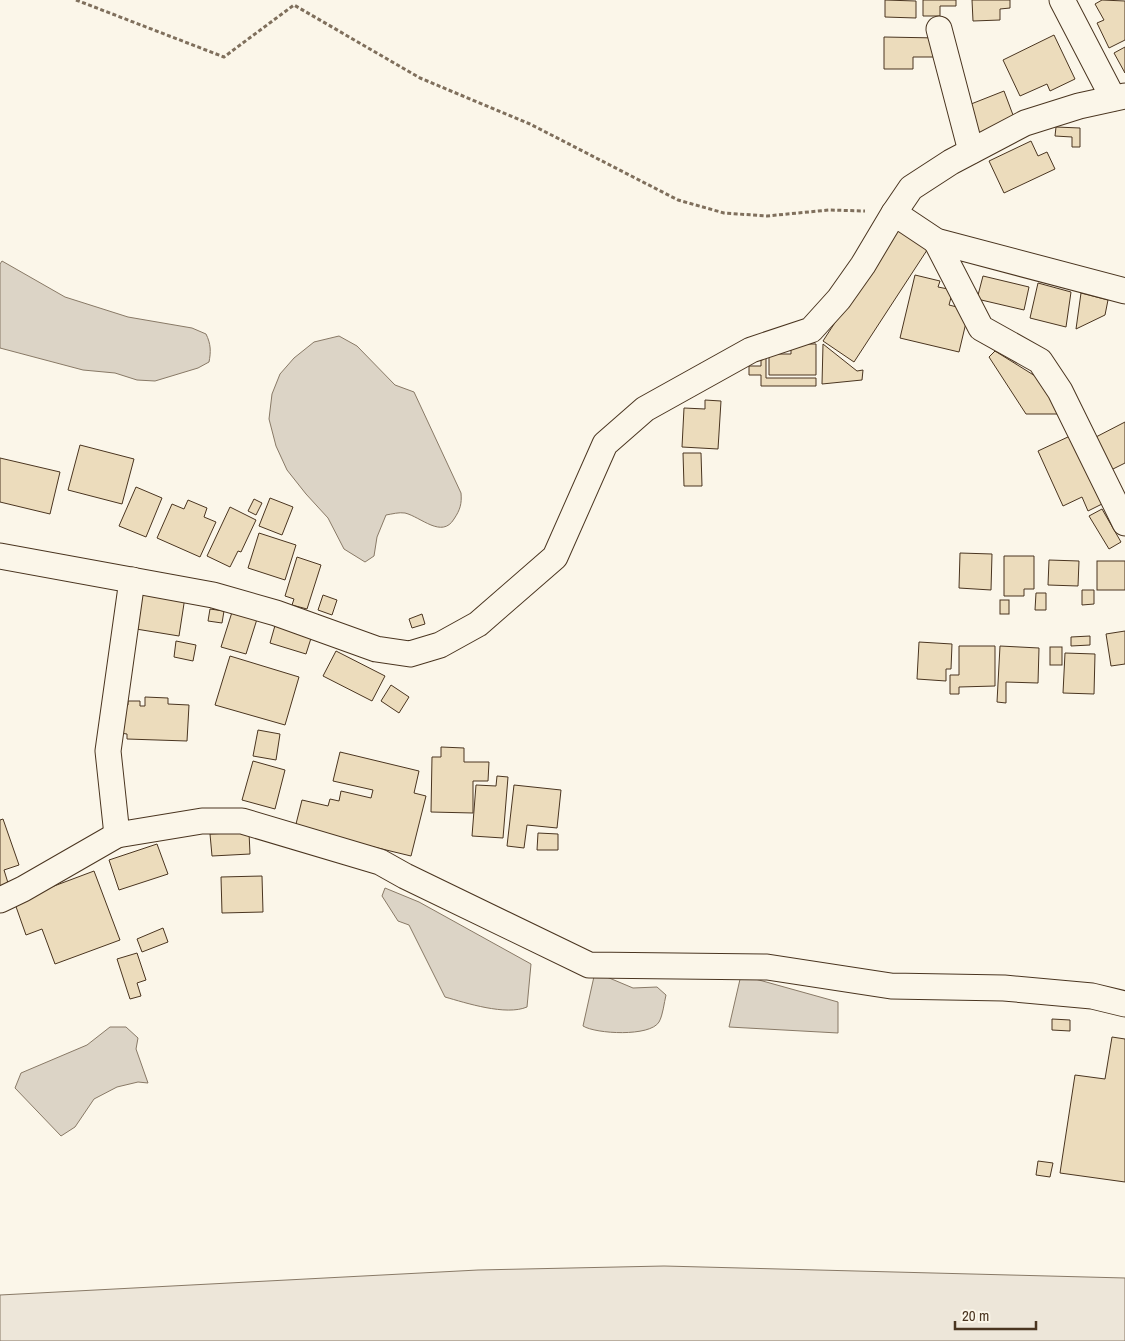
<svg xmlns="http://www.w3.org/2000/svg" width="1125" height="1341" viewBox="0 0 1125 1341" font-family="'Archivo Narrow',sans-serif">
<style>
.green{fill:#ede6d9;stroke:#887966}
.water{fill:#dcd4c6;stroke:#887966}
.building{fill:#ecdcbc;stroke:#4a3520}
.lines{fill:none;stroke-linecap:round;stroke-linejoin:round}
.street-casing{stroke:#4a3520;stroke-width:27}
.path{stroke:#7f6f5c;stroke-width:3;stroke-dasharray:4 2.5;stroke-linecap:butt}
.street{stroke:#fbf6e9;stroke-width:25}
</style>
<rect width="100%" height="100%" fill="#fbf6e9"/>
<polygon class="green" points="664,1266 1125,1278 1125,1341 0,1341 0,1295 478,1270"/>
<g class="water">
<path d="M2 261 65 297 128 317 192 328 206 334C211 344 211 352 209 362L198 368 155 381 137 380 115 373 83 370 0 348V264Z"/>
<path d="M339 336 357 346 395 385 414 392 461 493C462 504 460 510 454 519 442 539 421 517 405 513 399 512 392 514 386 515L377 537 374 556 365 562 344 549 328 518 306 494 287 470 276 446 269 419 272 394 280 374 294 358 314 342Z"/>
<path d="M385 888 419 902 531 964 527 1007C506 1016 466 1003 445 997L409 925 398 921 382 896Z"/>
<path d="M595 972 633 988 657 987 666 995C664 1003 663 1015 659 1022 650 1037 596 1034 583 1026Z"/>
<polygon points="741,975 838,1002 838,1033 729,1027"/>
<polygon points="110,1027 126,1027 138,1038 136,1049 148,1083 138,1082 117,1087 94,1099 75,1127 61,1136 15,1088 21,1073 87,1045"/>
</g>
<g class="building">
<polygon points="885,0 916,1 916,18 885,17"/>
<polygon points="923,0 956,0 956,6 940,6 940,16 923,16"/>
<polygon points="972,0 1010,0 1010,8 1000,9 1000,20 973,21"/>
<polygon points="1102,0 1125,1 1125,40 1109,48 1097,23 1104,20 1095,4"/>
<polygon points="1054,35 1075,79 1050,91 1047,84 1020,96 1003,60"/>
<polygon points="884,37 938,38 937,57 913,57 913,69 884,69"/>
<polygon points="1125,47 1125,73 1114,53"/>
<polygon points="1004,91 1016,123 979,138 966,106"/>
<polygon points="1056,127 1080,128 1080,147 1072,147 1072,137 1055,136"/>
<polygon points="1031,141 1038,156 1047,152 1055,169 1004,193 989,161"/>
<polygon points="899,224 931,244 854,362 823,341"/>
<polygon points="915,275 940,281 938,287 953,290 949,305 969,310 959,352 900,338"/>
<polygon points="983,276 1029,287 1024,310 977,299"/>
<polygon points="1038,283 1071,292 1066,327 1030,318"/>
<polygon points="1081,293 1108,300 1105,315 1076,329"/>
<polygon points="791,344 816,344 816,375 769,375 769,354 791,354"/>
<polygon points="823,344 857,371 863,370 862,380 822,384"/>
<polygon points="995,351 1048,384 1063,414 1026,414 989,357"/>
<polygon points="761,352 766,352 766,378 816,378 816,386 761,386 761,375 749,375 749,366 761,366"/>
<polygon points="705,400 721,401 718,449 682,447 684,408 705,409"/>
<polygon points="1125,422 1125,463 1111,470 1094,438"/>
<polygon points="1070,436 1102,504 1088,511 1082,497 1063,506 1038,451"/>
<polygon points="80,445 134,459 122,504 68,490"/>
<polygon points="683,453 701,453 702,486 684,486"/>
<polygon points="0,458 60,472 50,514 0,502"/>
<polygon points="136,487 162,498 146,537 119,526"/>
<polygon points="270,498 293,507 282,535 259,526"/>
<polygon points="254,499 262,503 256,515 248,511"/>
<polygon points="188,500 207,508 204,517 216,522 200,557 157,538 172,504 184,509"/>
<polygon points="230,507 256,520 241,552 238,551 230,567 207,556"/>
<polygon points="1102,509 1121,542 1109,549 1089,516"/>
<polygon points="259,533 296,545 285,580 248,568"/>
<polygon points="960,553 992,554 991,590 959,588"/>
<polygon points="1004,556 1034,556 1034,589 1024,589 1024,596 1004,596"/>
<polygon points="297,557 321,565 307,609 292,605 294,599 285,596"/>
<polygon points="1049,560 1079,561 1078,586 1048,585"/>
<rect x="1097" y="561" width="28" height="29"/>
<polygon points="142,590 185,597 179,636 136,629"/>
<polygon points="1082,590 1094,590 1094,604 1082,605"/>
<polygon points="1036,593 1046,593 1046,610 1035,610"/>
<polygon points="323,595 337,600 332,615 318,610"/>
<rect x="1000" y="600" width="9" height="14"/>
<polygon points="210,609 224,611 222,623 208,621"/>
<polygon points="233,609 258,616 246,654 221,647"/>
<polygon points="422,614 425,624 412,628 409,619"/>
<polygon points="276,622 313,632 306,654 270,643"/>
<polygon points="1125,631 1125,664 1111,666 1106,634"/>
<polygon points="1090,636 1090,645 1071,646 1071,637"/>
<polygon points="176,641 196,645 193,661 174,657"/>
<polygon points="919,642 952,644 951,669 946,669 946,681 917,679"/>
<polygon points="959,646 995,646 995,686 959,687 959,694 950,694 950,675 959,675"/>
<polygon points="1000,646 1039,648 1038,683 1006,682 1006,703 997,702"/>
<rect x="1050" y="647" width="12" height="18"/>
<polygon points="336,651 385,676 372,701 323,676"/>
<polygon points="1065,653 1095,654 1094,694 1063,693"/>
<polygon points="230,656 299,677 285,725 215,705"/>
<polygon points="391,685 409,697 399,713 381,701"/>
<polygon points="145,697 168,698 168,704 189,705 187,741 127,739 127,734 120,733 121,705 128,705 128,701 140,701 140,706 145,706"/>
<polygon points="258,730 280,734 276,760 253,756"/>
<polygon points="441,747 464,748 464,762 489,762 488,781 473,781 473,813 431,812 432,757 441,757"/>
<polygon points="340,752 419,771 414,793 426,796 411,856 295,828 302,800 328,806 330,799 339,801 341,791 371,798 373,790 333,781"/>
<polygon points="253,761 285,770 275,809 242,800"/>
<polygon points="497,776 508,777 503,838 472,836 476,785 496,786"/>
<polygon points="514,785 561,790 557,828 527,825 524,848 507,846"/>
<polygon points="3,819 19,865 4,870 8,883 0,886 0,820"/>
<polygon points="249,832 250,854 212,856 210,834"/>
<polygon points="538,833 558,834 558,850 537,850"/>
<polygon points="157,844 168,874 119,890 109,860"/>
<polygon points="94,871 120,940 55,964 42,929 26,935 14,901"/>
<polygon points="262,876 263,912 222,913 221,877"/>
<polygon points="163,928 168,942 142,952 137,939"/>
<polygon points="137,953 146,980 137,983 141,996 130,999 117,959"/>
<polygon points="1052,1019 1070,1020 1070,1031 1052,1030"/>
<polygon points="1112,1037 1125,1039 1125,1182 1060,1173 1075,1075 1105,1079"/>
<polygon points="1038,1161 1053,1163 1050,1177 1036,1175"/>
</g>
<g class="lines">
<g class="street-casing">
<g id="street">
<polyline points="1062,0 1113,98"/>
<polyline points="939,29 971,151"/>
<polyline points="894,213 936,241 1125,291"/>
<polyline points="936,241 981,328 1040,361 1060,391 1125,523"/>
<polyline points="0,556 213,595 276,613 376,649 410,654 440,645 478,624 555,557 605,444 645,409 751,350 811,330 839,299 863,265 894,213 911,188 951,162 1025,123 1079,106 1125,96"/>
<polyline points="117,835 108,751 132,580"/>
<polyline points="0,900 23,889 117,835 202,821 242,821 380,862 405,876 589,965 767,967 891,986 1004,988 1092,996 1125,1004"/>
</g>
</g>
<polyline class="path" points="76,0 224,57 294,5 420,78 530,124 678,200 724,213 767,216 829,210 865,211"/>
<use href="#street" class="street"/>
</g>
<path d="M955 1321v8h81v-8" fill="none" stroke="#4a3520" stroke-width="2.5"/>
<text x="962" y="1321" font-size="15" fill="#4a3520" stroke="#fbf6e9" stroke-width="4" paint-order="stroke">20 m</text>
</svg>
